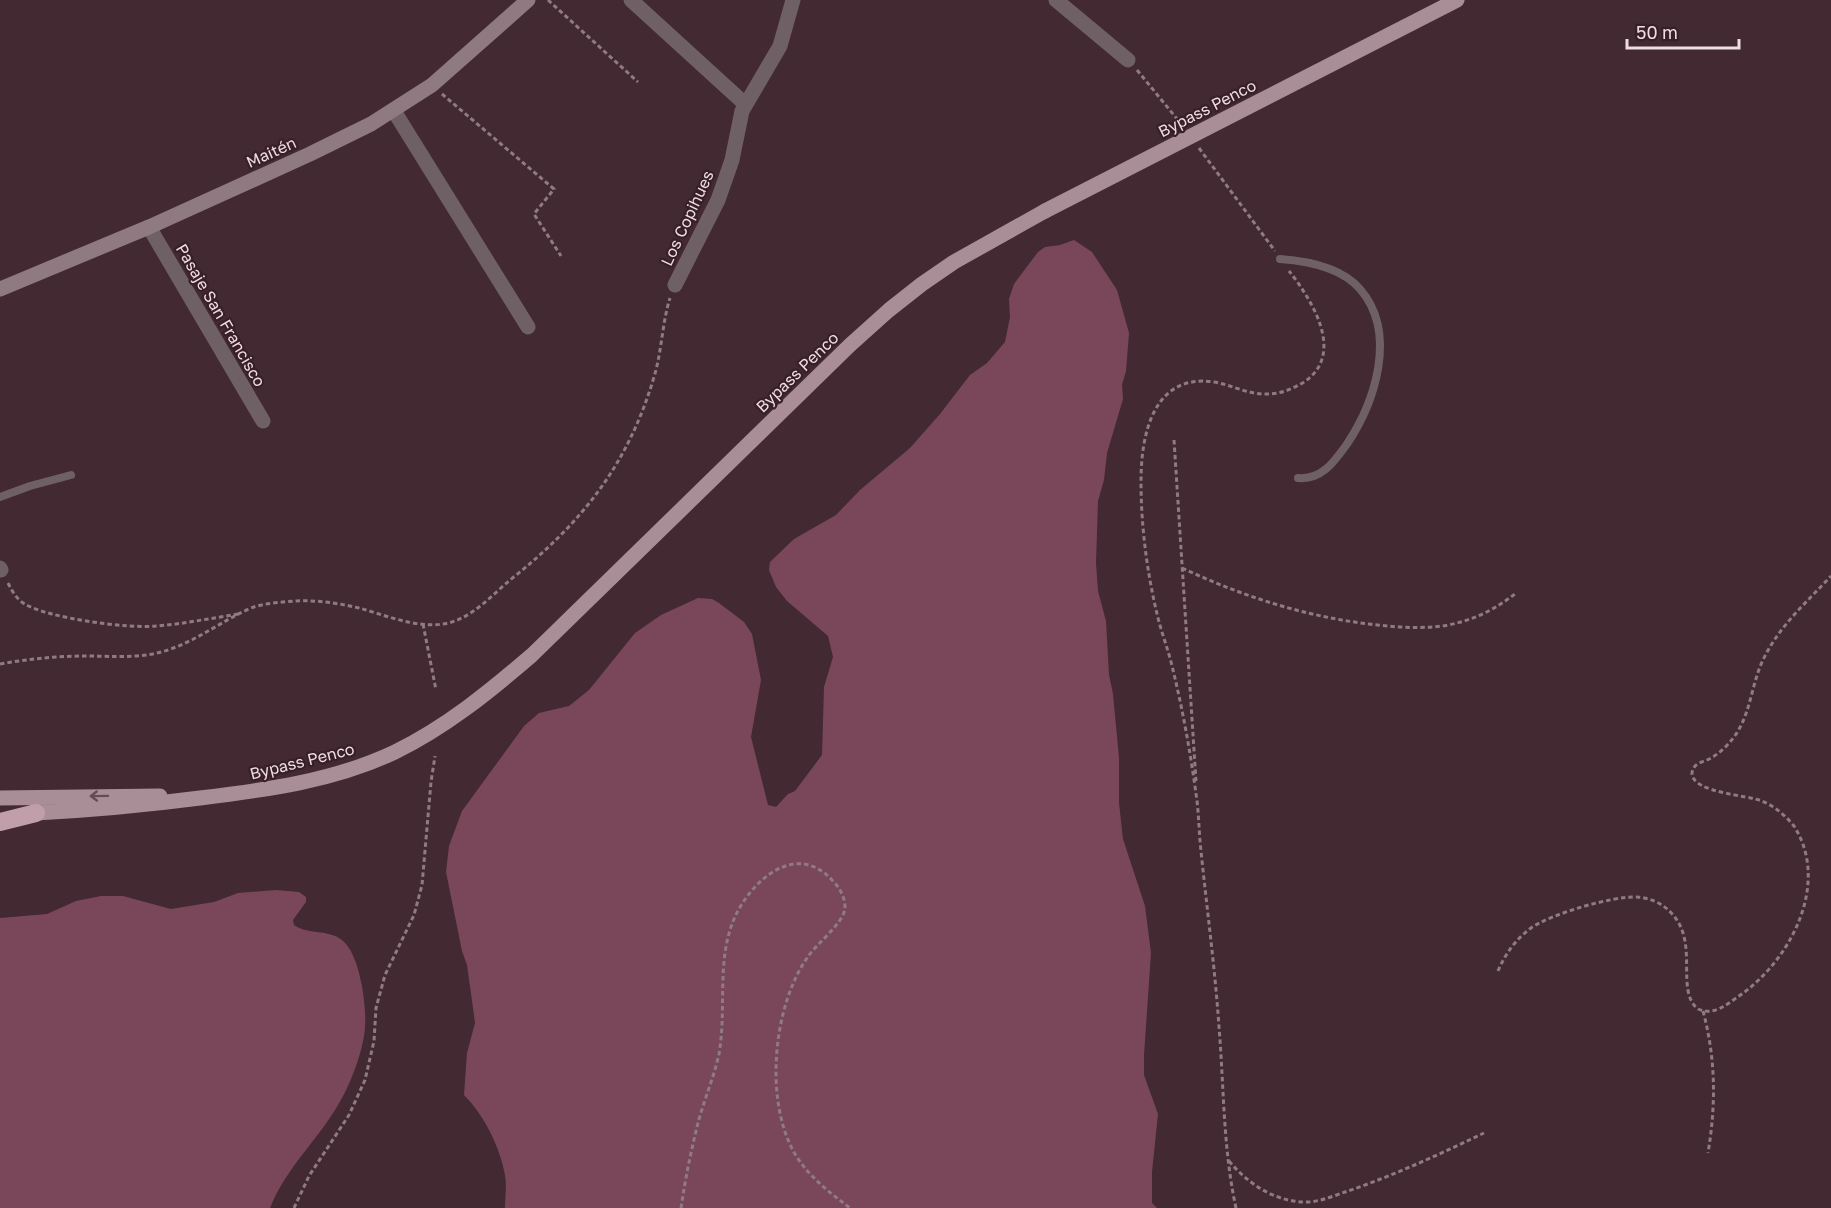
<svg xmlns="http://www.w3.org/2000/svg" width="1831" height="1208" viewBox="0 0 1831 1208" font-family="'Golos Text',sans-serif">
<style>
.green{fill:#7a475a}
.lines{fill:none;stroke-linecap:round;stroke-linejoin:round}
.path{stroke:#907b82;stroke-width:3;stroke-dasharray:4.5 3;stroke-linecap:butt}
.lane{stroke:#6e6065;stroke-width:8}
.street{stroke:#6e6065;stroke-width:15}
.secondary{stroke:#8f7a81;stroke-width:15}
.primary{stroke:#a98e97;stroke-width:15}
.highway{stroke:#c09faa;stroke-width:18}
.primary-bridge{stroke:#a98e97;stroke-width:15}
.oneway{stroke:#654b54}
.labels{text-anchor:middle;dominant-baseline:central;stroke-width:4.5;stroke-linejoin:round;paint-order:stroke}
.street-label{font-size:16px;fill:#eedde3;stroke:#381f28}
</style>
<rect width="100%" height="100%" fill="#422932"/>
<g class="green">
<path d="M1074 240 1092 252 1117 290 1129 333 1126 371 1122 385 1123 399 1107 453 1104 480 1098 501 1096 563 1098 591 1106 621 1109 675 1113 694 1119 758V803L1123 839 1145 906 1151 953 1144 1055V1075L1158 1114 1152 1172V1203L1157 1208H505C505 1197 507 1185 505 1175 500 1147 484 1115 464 1095L467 1053 475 1023 474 1015 467 965 462 951 446 872 449 846 462 811 524 726 539 713 569 706 589 690 635 633 661 615 698 598 712 599 719 603 744 622 752 634 761 680 751 737 768 805 776 807 788 794 795 791 822 755 824 687 833 657 828 636 787 601 776 587 769 570 770 562 794 539 836 515 860 490 910 448 940 414 970 375 987 363 1005 342 1010 317 1009 299 1014 284 1038 252 1045 247 1060 245Z"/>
<path d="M276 890 299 892 306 897V902L293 920 294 925C308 935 328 929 342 940 354 950 359 971 362 986 364 999 366 1014 365 1027 364 1049 350 1086 338 1105 317 1141 286 1168 270 1208H0V918L47 914 76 901 101 896H123L171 909 214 902 238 893Z"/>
</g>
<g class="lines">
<g class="path">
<polyline points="548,0 638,82"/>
<polyline points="1137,70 1182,125"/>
<polyline points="442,94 554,189 534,214 561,256"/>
<polyline points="1199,148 1275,251"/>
<polyline points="1174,440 1196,781"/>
<path d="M1182 568C1242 596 1303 616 1369 624 1393 627 1418 629 1442 626 1470 622 1495 610 1516 593"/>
<path d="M8 583C12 591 17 600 25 604 47 618 129 629 156 626 184 624 211 618 239 614"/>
<polyline points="423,624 436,690"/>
<path d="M0 664C28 659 57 656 85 656 108 656 131 658 153 654 191 646 217 623 251 608 264 603 282 602 296 601 317 600 338 603 359 608 385 615 415 628 443 624 470 620 490 597 510 580 581 524 628 465 654 377 662 351 662 323 670 298"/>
<path d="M1498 971C1505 954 1516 939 1531 928 1551 914 1612 896 1637 897 1651 898 1664 904 1673 915 1699 944 1675 991 1698 1009 1714 1016 1726 1005 1739 996 1790 961 1831 884 1794 826 1785 815 1774 806 1762 801 1747 795 1694 793 1692 774 1692 771 1693 769 1695 766 1699 762 1706 761 1711 758 1720 753 1728 745 1734 737 1751 714 1751 685 1763 660 1779 626 1806 603 1831 576"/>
<path d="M1703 1011C1716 1059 1716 1105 1708 1153"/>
<path d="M1229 1161C1249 1185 1277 1203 1309 1202 1322 1201 1336 1195 1348 1191 1395 1175 1440 1154 1484 1133"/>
<polyline points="294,1208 309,1176 349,1115 365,1080 374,1041 376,1008 385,975 414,915 422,885 431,782 435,756"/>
<path d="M681 1208C685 1180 691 1151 698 1123 704 1100 714 1077 719 1054 727 1008 716 962 734 919 750 882 795 840 832 880 840 888 845 897 845 908 844 923 816 944 807 958 773 1007 764 1101 795 1154 809 1177 829 1192 850 1208"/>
<path d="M1236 1208C1223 1149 1224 1087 1219 1027 1215 968 1207 910 1201 851 1199 834 1199 818 1197 801 1191 756 1183 710 1172 666 1168 649 1162 634 1158 618 1147 573 1141 527 1141 481 1141 435 1153 373 1214 382 1232 385 1249 395 1268 394 1280 394 1293 389 1304 382 1346 354 1312 300 1289 271"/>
</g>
<g class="lane">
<path d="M1280 259C1308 261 1341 267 1360 289 1398 333 1375 402 1347 444 1334 462 1322 480 1298 478"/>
<polyline points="0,497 30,486 71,475"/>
</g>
<g class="street">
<polyline points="631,0 745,104"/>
<polyline points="1056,0 1128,60"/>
<polyline points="394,111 528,327"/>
<polyline points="149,227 263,421"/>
<polyline points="675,285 718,200 732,160 742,111 780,46 793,0"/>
<polyline points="0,568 1,570"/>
</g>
<polyline class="secondary" points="0,289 149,227 310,154 371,124 432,85 528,0"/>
<g class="primary">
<polyline points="0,798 160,796"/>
<path d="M36 813C91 810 146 805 200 798 266 790 334 781 395 752 446 727 489 692 532 655L850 345 889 310 922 284 954 262 1045 211"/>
</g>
<polyline class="highway" points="0,822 36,813"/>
<polyline class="primary-bridge" points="1045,211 1457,0"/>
</g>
<defs><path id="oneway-shaft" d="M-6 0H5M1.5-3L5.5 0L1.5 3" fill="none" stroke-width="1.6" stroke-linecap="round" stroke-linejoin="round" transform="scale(1.5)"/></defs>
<use class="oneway" href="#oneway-shaft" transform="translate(99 796) rotate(179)"/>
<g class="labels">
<g class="street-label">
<text transform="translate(1207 108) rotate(-27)">Bypass Penco</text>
<text transform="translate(271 152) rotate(-24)">Maitén</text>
<text transform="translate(687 218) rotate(-65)">Los Copihues</text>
<text transform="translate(221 315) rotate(60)">Pasaje San Francisco</text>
<text transform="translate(797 372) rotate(-44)">Bypass Penco</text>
<text transform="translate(302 761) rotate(-14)">Bypass Penco</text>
</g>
</g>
<path d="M1627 39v9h112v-9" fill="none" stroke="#eedde3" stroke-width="3"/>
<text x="1636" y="39" font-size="18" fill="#eedde3" stroke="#381f28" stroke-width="4.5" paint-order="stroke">50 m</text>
</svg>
